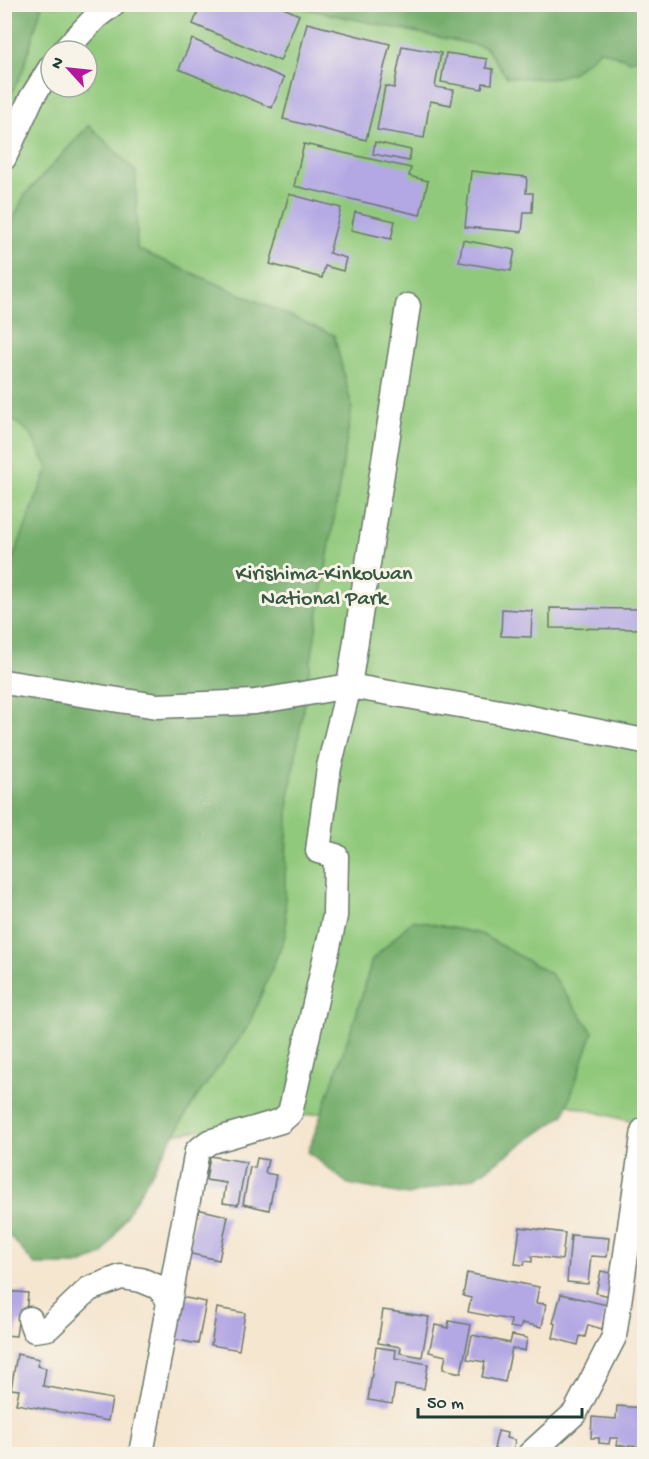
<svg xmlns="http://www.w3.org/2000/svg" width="649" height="1459" viewBox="0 0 649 1459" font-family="'Gochi Hand',sans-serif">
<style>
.green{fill:#91c97c;stroke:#588358;stroke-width:1.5;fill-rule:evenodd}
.forest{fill:#74ad6c;stroke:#4a7550;stroke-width:1.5}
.building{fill:#b4a8e4}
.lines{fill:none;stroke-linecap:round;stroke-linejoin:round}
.minor-casing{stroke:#6a786b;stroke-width:27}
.minor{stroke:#fff;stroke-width:24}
.labels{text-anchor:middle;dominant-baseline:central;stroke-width:6;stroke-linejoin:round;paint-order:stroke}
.park-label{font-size:22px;fill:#365942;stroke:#f7f3e8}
</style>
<rect width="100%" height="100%" fill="#f7f3e8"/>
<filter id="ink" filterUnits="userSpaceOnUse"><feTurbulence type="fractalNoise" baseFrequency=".0167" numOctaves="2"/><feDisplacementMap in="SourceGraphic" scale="12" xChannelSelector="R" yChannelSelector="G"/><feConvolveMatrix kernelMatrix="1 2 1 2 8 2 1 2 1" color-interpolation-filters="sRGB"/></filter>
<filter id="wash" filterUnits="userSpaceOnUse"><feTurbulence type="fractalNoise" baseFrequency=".008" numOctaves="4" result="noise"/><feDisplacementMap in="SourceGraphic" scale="24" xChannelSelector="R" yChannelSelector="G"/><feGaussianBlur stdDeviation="1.35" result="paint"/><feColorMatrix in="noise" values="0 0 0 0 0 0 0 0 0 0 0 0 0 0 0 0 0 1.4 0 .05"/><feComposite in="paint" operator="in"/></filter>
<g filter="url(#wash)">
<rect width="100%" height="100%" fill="#f5e6d0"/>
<path class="green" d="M4 5H644V1125L501 1087 5 1158ZM51 51H87V87H51Z"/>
<g class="forest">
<polygon points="5,4 42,5 23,70 5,107"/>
<polygon points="297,5 644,5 644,55 631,61 601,50 572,73 551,79 507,77 485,47 306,9"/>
<polygon points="89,125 136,172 137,249 334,335 352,407 289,797 285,881 286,934 248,1027 196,1098 103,1255 77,1265 35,1265 5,1230 4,582 48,468 30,433 5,414 5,238 24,196"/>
<polygon points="413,920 481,934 551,974 593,1032 564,1115 475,1177 408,1195 348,1184 308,1152 356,1015 372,960"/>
</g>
<g id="blocks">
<g class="building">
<polygon points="201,4 275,4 299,15 280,61 193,24"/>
<polygon points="307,23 390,44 366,140 283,119"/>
<polygon points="192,39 284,78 272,108 179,69"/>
<polygon points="402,46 441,53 435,87 454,90 451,105 430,101 424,138 377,130 385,86 394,88"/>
<polygon points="446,53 487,59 486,68 493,69 492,84 483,83 482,89 441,82"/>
<polygon points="375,142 411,150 409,161 373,154"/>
<polygon points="304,144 411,168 409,176 428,181 420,215 294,186"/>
<polygon points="471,171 527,177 526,193 533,193 532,212 524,212 522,232 465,227"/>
<polygon points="289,194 341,208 329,253 346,258 343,271 325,266 322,278 270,264"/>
<polygon points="355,212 395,221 391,239 351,230"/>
<polygon points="463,240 515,250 511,271 459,262"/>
<polygon points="550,608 641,609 641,629 550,628"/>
<polygon points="502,609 532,611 531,637 501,636"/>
<polygon points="210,1156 246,1162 238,1205 223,1203 226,1183 206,1180"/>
<polygon points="257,1158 268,1160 265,1173 276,1175 269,1210 243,1204 250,1167 255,1168"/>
<polygon points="197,1209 228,1216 219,1260 187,1253"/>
<polygon points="520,1227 565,1233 562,1260 532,1256 532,1262 525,1261 524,1265 515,1264"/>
<polygon points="571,1235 609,1238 607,1257 591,1256 588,1284 567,1282"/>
<polygon points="601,1271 619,1275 614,1297 596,1293"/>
<polygon points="467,1273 539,1287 536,1303 546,1304 542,1327 522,1323 520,1329 510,1327 511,1320 468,1312 471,1298 463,1296"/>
<polygon points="4,1291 28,1293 25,1323 18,1322 16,1336 4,1335"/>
<polygon points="561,1294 607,1305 602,1329 588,1325 585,1337 580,1336 578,1345 553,1338 556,1324 553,1323"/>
<polygon points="181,1297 206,1302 198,1344 173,1339"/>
<polygon points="217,1308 245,1313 239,1350 211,1345"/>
<polygon points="383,1310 429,1317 422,1357 400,1353 401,1347 378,1343"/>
<polygon points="449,1321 471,1325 461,1373 443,1369 446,1356 429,1352 435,1325 448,1328"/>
<polygon points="472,1335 510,1343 512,1335 527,1338 525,1351 512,1348 505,1382 482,1377 485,1362 467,1359"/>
<polygon points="376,1347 396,1350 395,1358 428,1364 424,1389 395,1385 392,1404 368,1400"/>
<polygon points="17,1354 39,1359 37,1366 46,1368 43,1386 112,1399 108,1421 16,1404 19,1390 11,1389"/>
<polygon points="617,1406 644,1408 644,1447 617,1445 618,1438 610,1438 609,1444 599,1443 599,1438 591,1438 592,1417 616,1419"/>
<polygon points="498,1431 507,1433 506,1438 515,1440 513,1453 494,1449"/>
</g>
</g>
</g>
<g filter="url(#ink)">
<use href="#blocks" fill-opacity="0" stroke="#6a786b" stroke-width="1.5"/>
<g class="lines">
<g class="minor-casing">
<g id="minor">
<polyline points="64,51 96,17 113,4"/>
<polyline points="4,158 31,99 51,67"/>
<polyline points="4,682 157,706 255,702 349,686 506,713 644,741"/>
<polyline points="30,1319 34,1330 48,1328 89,1289 121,1277 141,1280 158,1287 169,1300"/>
<polyline points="141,1454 197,1151 209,1142 281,1121 290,1113 335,916 336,856 318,851 329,767 349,686 408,306"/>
<polyline points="530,1454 575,1413 614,1337 644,1130"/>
</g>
</g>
<use href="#minor" class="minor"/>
</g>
</g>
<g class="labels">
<g class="park-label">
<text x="324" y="575">Kirishima-Kinkowan<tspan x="324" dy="25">National Park</tspan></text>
</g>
</g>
<rect width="649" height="1459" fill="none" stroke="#f7f3e8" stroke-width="24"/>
<g transform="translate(69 69) rotate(297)"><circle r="28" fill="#f7f3e8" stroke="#a1aaa0" stroke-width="1.5"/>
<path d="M0-4.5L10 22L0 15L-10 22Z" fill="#b5179e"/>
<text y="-9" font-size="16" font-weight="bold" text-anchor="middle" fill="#1f3d34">N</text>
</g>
<path d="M418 1408v9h164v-9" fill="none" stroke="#1f3d34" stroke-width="3"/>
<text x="427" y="1408" font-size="18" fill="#1f3d34" stroke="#f7f3e8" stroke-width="4.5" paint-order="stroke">50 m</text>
</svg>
